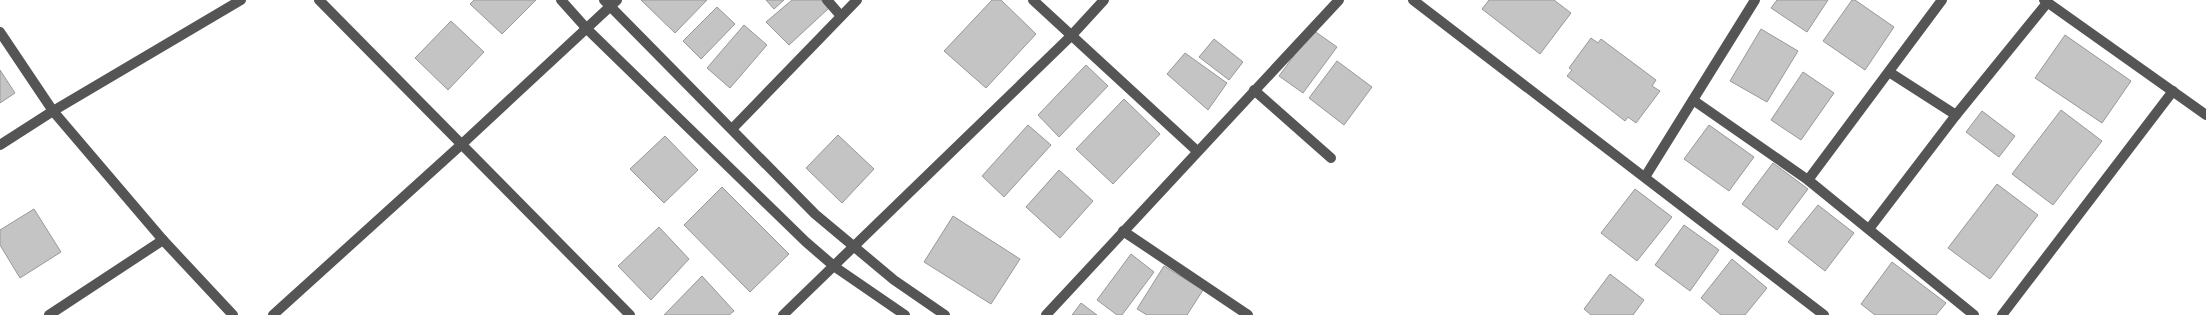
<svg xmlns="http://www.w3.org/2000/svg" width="2206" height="315" viewBox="0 0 2206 315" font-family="'Source Sans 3',sans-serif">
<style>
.building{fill:#c4c4c4;stroke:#999}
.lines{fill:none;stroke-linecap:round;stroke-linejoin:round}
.minor{stroke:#555;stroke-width:10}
</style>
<rect width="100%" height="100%" fill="#fff"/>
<g class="building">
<polygon points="474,0 536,0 502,34 470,4"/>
<polygon points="641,0 707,0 675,33"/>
<polygon points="766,0 784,0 774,9"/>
<polygon points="792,0 821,0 829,8 789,45 766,22"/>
<polygon points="992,0 1001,0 1036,34 986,88 944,51"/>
<polygon points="1489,0 1554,0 1571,13 1540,54 1482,9"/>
<polygon points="1777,0 1828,0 1807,32 1771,8"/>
<polygon points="1852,0 1855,0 1894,27 1865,70 1823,41"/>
<polygon points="717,7 735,24 701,59 683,41"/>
<polygon points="451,21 484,52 448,90 415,58"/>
<polygon points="744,25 767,45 730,88 707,68"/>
<polygon points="1761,29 1798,51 1767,102 1730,81"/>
<polygon points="1313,30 1337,47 1303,93 1279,76"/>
<polygon points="2065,35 2131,81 2102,123 2035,78"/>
<polygon points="1591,38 1598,43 1601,39 1656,80 1652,86 1660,91 1636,123 1628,117 1625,121 1567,76 1572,70 1569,68"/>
<polygon points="1214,39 1243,62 1229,80 1199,57"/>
<polygon points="1185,53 1227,83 1208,110 1167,74"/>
<polygon points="1337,61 1372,87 1344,125 1309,98"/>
<polygon points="1086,65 1108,86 1059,137 1038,115"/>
<polygon points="0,70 15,93 0,103"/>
<polygon points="1803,72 1834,93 1801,140 1771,120"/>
<polygon points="1124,99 1160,134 1113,184 1076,149"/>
<polygon points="2061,110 2102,141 2053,205 2012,174"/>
<polygon points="1982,111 2015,136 1999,157 1966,132"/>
<polygon points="1028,125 1051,145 1004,197 982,176"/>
<polygon points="1709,125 1754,157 1729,191 1684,159"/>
<polygon points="838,135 874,169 842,203 806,168"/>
<polygon points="665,136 698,170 664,203 630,169"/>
<polygon points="1773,163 1808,189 1777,230 1742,204"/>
<polygon points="1059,170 1093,201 1060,238 1026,207"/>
<polygon points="1997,184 2038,215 1990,279 1948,248"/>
<polygon points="722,187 789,254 750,292 684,225"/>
<polygon points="1635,189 1672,217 1637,261 1601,233"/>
<polygon points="1818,205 1854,233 1825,271 1788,242"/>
<polygon points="34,209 61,252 20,278 0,245 0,230"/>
<polygon points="953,216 1020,259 991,304 924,262"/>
<polygon points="1684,225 1719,250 1690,291 1655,265"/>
<polygon points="659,227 689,259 651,300 618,266"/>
<polygon points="1131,254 1154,272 1122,315 1117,315 1097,300"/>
<polygon points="1732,259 1767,288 1745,315 1721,315 1701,298"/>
<polygon points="1892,262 1946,303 1936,315 1875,315 1861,304"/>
<polygon points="1164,266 1203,290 1187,315 1147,315 1137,309"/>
<polygon points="1610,274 1644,300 1633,315 1591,315 1584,309"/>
<polygon points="702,276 734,311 729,315 664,315"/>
<polygon points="1081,303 1097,315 1072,315"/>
</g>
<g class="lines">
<g class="minor">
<polyline points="319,0 630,315"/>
<polyline points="561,0 587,29 806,242 835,267 905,315"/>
<polyline points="604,0 815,214 894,280 945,315"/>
<polyline points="827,0 841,16"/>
<polyline points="1033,0 1197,151"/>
<polyline points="1413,0 1824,315"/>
<polyline points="2044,0 2206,115"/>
<polyline points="0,32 53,111 163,240 233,315"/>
<polyline points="1889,72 1956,115"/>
<polyline points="1254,90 1331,158"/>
<polyline points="1693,100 1808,180 1974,315"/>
<polyline points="732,129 857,0"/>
<polyline points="0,145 53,111 241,0"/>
<polyline points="1645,177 1755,0"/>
<polyline points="1808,180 1942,0"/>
<polyline points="1869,229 1956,115 2047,3"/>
<polyline points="1123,231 1248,315"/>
<polyline points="49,315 163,240"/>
<polyline points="273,315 462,144 617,0"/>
<polyline points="783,315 1071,36 1104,0"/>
<polyline points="1046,315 1339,0"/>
<polyline points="2002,315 2173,91"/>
</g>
</g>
</svg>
